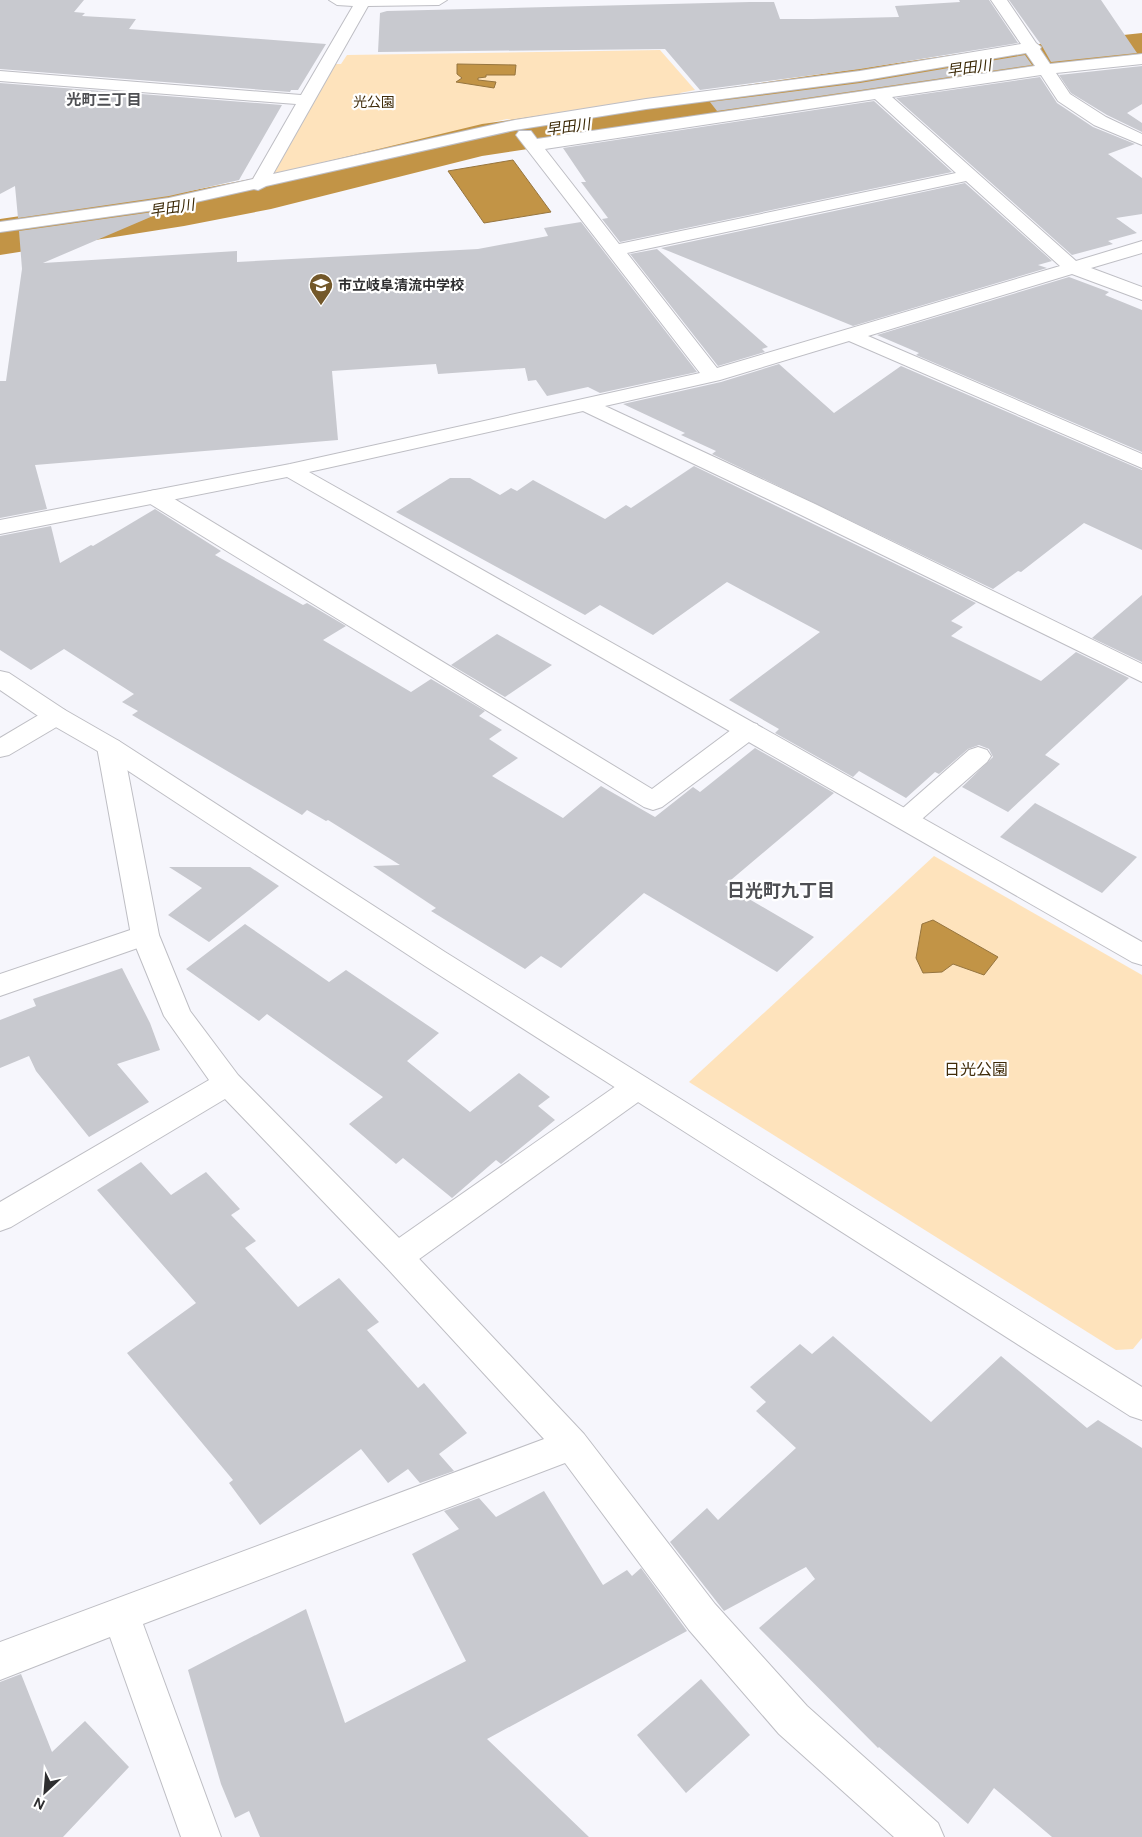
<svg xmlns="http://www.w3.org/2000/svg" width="1142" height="1837" viewBox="0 0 1142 1837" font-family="'DM Sans','Noto Sans JP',sans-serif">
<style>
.green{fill:#fee3bc}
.water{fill:#c29446;stroke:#96753f}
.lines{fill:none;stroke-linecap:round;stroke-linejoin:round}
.river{fill:#c29446;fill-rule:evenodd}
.building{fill:#c8c9cf}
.lane-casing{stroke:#bebec4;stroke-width:2}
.street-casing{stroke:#bebec4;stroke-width:2}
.secondary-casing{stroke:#bebec4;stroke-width:2}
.lane{fill:#fff;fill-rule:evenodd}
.street{fill:#fff;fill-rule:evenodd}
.secondary{fill:#fff;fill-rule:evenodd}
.labels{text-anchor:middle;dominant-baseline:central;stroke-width:4.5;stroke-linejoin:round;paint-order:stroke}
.far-park-label{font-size:14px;fill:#402c0a;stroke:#fff}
.far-poi-label{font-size:14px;font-weight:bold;fill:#2e2e30;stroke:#fff;text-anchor:start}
.far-water-label{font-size:15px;font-style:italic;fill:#392603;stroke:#fff}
.far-neighbourhood-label{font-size:15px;font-weight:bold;fill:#4e4f53;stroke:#fff}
.park-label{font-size:16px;fill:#402c0a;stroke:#fff}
.neighbourhood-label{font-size:18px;font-weight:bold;fill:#4e4f53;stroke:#fff}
</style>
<rect width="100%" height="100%" fill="#f6f6fc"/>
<g class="green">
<polygon points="660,50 695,90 680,93 683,97 524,123 507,119 484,124 486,127 252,179 327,64 341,64 347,55"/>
<polygon points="934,856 1142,975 1142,1338 1133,1349 1116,1350 689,1082"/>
</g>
<g class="water">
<polygon points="457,64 516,65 515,75 486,75 486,77 478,78 478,80 496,82 494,88 456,82 462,78 457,74"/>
<polygon points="513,160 551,212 484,223 448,171"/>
<polygon points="933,920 998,957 984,975 953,964 942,972 923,973 916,958 922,924"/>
</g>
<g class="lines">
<polygon class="river" points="1142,33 1142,63 992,79 482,156 271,209 184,226 0,255 0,219 184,192 271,175 482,124 992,49"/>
</g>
<g class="building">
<polygon points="0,0 84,0 74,12 85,13 82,16 136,19 129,29 326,44 298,90 291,90 290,92 0,69"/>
<polygon points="959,0 989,0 1018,43 860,69 700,90 665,49 378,52 380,13 387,11 750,2 774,2 780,19 812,19 899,17 895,6 960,2"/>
<polygon points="1009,0 1101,0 1137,53 1051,62 1042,46"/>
<polygon points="1025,55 1032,65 717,111 710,102 860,83"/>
<polygon points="1142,66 1142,104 1127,113 1142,123 1142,132 1107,115 1071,93 1059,75"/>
<polygon points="1040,77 1057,103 1093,127 1135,144 1108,154 1142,178 1142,214 1116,218 1137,233 1108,241 1113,244 1072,255 896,98"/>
<polygon points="0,83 282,105 239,180 169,196 18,218 15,186 0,194"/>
<polygon points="874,101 952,172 620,242 602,219 608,218 581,182 586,182 563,148"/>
<polygon points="965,183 1052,261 1038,265 1047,268 853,326 661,248"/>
<polygon points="167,210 43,263 237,251 237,262 478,249 548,236 544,228 581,222 697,372 600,393 588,387 547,396 536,380 528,381 525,368 438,374 436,364 332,371 338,440 35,465 47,509 0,518 0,381 6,381 22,269 19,231"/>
<polygon points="657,249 768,347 762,349 765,352 718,366 630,254"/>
<polygon points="1069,277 1109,292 1105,295 1142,310 1142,452 916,355 919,353 877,335"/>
<polygon points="779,364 834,413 901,366 1142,470 1142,550 1084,523 1021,572 1018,571 993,589 712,454 716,451 681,435 685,433 623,404 721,382"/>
<polygon points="694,466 976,603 951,621 963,627 951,636 1041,681 1076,652 1129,678 1045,755 1060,764 1008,812 962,787 993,757 989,749 979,745 968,749 939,774 935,772 906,798 859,771 853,777 775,733 779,729 729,700 820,632 727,582 653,635 600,605 585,615 396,512 450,478 470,478 500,495 511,488 517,491 533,480 605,519 626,505 631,508"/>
<polygon points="155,509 221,551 215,555 303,605 307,603 346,626 323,640 411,692 431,679 485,711 479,716 502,730 489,739 518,758 492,776 563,818 601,786 655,817 693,787 700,792 755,748 834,793 725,885 814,937 777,972 644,893 561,968 541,956 525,969 431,911 436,908 373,866 400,865 328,820 326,821 307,810 302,815 132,715 138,711 122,702 134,694 64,649 31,670 0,650 0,536 51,526 60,563 91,545 93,546"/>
<polygon points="1142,595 1142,662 1092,638"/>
<polygon points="497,634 552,665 505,697 451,665"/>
<polygon points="1035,803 1137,857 1102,893 1000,837"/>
<polygon points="169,867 250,867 279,886 209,942 168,915 202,888"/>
<polygon points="245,924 329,982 346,970 439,1033 407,1061 470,1112 519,1073 550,1097 538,1106 555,1120 501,1164 496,1160 452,1198 403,1158 396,1164 349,1124 383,1097 267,1014 259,1021 186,969"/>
<polygon points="122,968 150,1023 160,1050 117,1064 149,1102 89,1137 36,1071 29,1056 0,1068 0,1020 36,1006 33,999"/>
<polygon points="141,1162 171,1195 206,1172 240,1209 231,1215 256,1241 245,1248 298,1307 339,1278 379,1322 367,1330 418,1388 424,1383 467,1433 439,1454 454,1471 420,1483 408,1469 388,1483 361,1449 260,1525 229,1483 233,1480 127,1353 196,1303 97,1190"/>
<polygon points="833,1336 931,1422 1001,1356 1087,1428 1098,1420 1142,1448 1142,1837 1052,1837 994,1788 968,1824 879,1747 878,1748 759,1628 815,1579 806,1567 724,1611 670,1542 707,1508 718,1520 796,1448 756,1411 766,1402 750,1387 800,1344 812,1354"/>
<polygon points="544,1491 603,1585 627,1570 632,1576 641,1568 687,1631 487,1739 589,1837 260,1837 249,1811 235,1818 221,1784 188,1670 306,1609 345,1723 466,1661 412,1554 459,1529 444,1511 479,1498 496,1517"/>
<polygon points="21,1674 52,1752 85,1721 129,1767 63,1837 0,1837 0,1682"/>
<polygon points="701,1679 750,1735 686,1793 637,1735"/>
</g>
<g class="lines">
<g class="lane-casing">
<g id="lane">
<polygon points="155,490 163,492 652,789 739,724 748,722 757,724 760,730 757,736 662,807 653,810 644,807 147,502 144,497 147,492"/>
<polygon points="978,747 987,750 991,756 987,762 914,826 905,829 896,826 892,820 896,814 969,750"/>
<polygon points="145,925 155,928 159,935 155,942 0,996 0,974"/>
<polygon points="637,1075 648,1079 652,1087 648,1095 408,1267 397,1271 386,1267 381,1257 386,1247 626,1079"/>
</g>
</g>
<g class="street-casing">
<g id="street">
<path d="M329 0H447L439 5 368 6 273 174 515 120 646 99 860 71 1021 44 991 0H1007L1036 43 1041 47 1040 49 1050 64 1142 54V64L1056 73 1070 94 1106 117 1142 134V145L1094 125 1058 101 1041 75 892 97 1076 261 1142 241V253L1091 268 1142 287V300L1072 274 868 336 1142 454V468L849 341 720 380 605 406 815 504 1142 664V682L799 514 583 411 309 472 1142 942V965L1132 962 287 477 0 534V520L290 464 700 373 519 139 516 135 519 131H531L537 139 1035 66 1026 53 860 81 646 109 515 130 266 186 258 190 254 189 169 208 0 232V222L169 198 253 179 296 104 0 81V71L301 95 353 6 337 5ZM875 99 956 173 619 244 545 149ZM966 181 1060 266 717 368 627 253Z"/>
<polygon points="56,708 65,710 68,716 65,722 9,755 0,757 0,738 47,710"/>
<polygon points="110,739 119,741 123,747 159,935 190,1011 238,1075 408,1247 584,1434 715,1604 807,1706 938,1823 944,1837 894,1837 779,1734 689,1630 565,1463 143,1624 221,1837 181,1837 110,1637 0,1680 0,1642 544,1439 386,1267 225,1099 11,1227 0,1231 0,1202 209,1080 164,1016 131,935 97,747 101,741"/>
</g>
</g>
<g class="secondary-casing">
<polygon id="secondary" points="0,671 9,673 65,710 119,741 445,952 1142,1387 1142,1420 1130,1416 425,966 101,753 47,722 0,690"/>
</g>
<use href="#lane" class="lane"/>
<use href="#street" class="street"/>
<use href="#secondary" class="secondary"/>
</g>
<defs>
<g id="school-pin" transform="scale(1.25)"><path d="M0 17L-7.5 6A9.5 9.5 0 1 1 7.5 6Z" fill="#73582a" stroke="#fff"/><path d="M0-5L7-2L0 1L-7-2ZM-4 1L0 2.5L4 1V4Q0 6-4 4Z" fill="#fff"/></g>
</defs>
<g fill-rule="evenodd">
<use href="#school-pin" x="321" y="285"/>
</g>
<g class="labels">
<g class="far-park-label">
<text x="374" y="102">光公園</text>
</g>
<g class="far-poi-label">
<text x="338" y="285">市立岐阜清流中学校</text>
</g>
<g class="far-water-label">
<text transform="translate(969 68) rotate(-8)">早田川</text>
<text transform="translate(568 127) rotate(-8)">早田川</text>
<text transform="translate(172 208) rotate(-9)">早田川</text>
</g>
<g class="far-neighbourhood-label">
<text x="104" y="100">光町三丁目</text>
</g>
<g class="park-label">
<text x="976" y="1069">日光公園</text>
</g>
<g class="neighbourhood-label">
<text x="781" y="891">日光町九丁目</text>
</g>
</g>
<g transform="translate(45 1792) rotate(206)" stroke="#ffffff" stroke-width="4" paint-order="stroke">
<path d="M0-4L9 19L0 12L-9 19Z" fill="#2e2e30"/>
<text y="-8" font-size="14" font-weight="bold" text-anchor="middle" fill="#2e2e30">N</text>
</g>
</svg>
